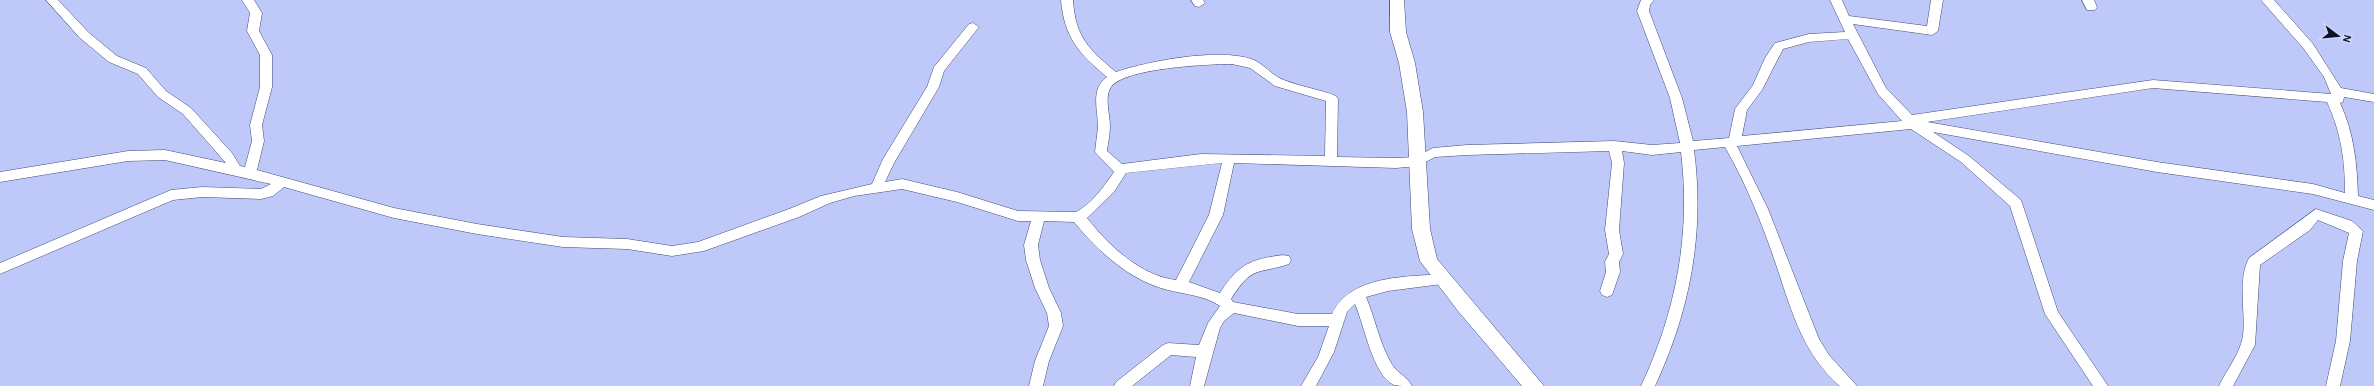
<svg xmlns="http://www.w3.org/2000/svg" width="2374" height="386" viewBox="0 0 2374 386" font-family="'Alegreya Sans',sans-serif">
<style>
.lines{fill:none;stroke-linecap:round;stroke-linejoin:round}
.minor-casing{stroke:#424a73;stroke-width:1}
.major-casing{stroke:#424a73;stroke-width:1}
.minor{fill:#fff;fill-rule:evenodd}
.major{fill:#fff;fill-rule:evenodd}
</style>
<rect width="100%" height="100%" fill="#bec9fa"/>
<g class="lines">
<g class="minor-casing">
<g id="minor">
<path d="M46 0H58L88 32 117 56 146 68 166 91 191 108 232 153 240 166 245 167 252 141 250 125 260 87V55L247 31 250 13 242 0H254L262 13 259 31 272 55V87L262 125 264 141 257 170 394 208 477 224 563 237 627 239 672 246 698 242 789 209 821 196 872 184 883 159 927 87 934 67 969 24 973 23 979 27 944 71 939 87 894 163 885 182 902 179 957 192 1018 211 1076 212C1092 204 1104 186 1114 172L1095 152C1096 144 1097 135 1098 127 1098 110 1090 89 1107 77 1079 54 1064 37 1061 0H1073C1075 36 1089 50 1116 72 1148 61 1222 47 1254 60 1265 65 1272 76 1284 80 1301 87 1319 89 1336 96L1338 99 1337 157 1396 158 1416 157 1433 148 1467 145 1614 141 1652 145 1680 143 1670 98 1637 11 1641 0H1654L1650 5 1649 11 1682 98 1693 141 1729 138 1735 109 1753 85 1765 58 1775 43 1809 34 1845 32 1830 0H1842L1849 16 1927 26 1931 0H1943L1938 31 1932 35 1853 24 1886 88 1912 115 2153 80 2331 94 2324 77 2304 49 2261 0H2274L2313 44 2341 88 2374 94V102L2344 97 2343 102 2340 103C2354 133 2357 163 2358 196L2374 200V210L2313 194 2157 172 1933 132 1969 156 2021 200 2058 312 2108 386H2093L2045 314 2010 206 1961 162 1911 129 1737 146 1768 209 1819 339 1829 355 1857 386H1840C1799 352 1788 297 1771 250 1758 214 1744 180 1725 147L1694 150C1705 233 1690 311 1655 386H1641C1676 312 1691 234 1681 152L1652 155 1622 151 1624 163 1619 230 1623 254 1619 262 1620 272 1612 295 1607 297 1602 295 1600 291 1606 272 1605 262 1609 254 1605 230 1612 163 1609 151 1467 155 1435 157 1418 166 1396 168 1234 163 1223 215 1189 282 1220 293C1233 272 1245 261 1270 257 1276 256 1282 254 1289 256L1291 260 1289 264C1255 275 1253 265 1231 299L1233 302 1298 314H1332C1350 275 1406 277 1442 274L1447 275 1449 279 1447 283 1442 284 1388 291 1366 297C1375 318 1379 341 1390 361 1395 372 1407 376 1412 386 1407 386 1398 386 1394 385 1373 376 1364 324 1355 304L1347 312 1334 352 1316 386H1301L1318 357 1329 326H1298L1234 313 1224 321 1220 328 1204 386H1190L1196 357 1171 355 1132 386H1114L1116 382 1163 345 1168 343 1199 345 1208 323 1220 306C1206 296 1184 294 1168 290 1130 281 1098 251 1074 222L1044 221 1038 245 1040 260 1049 288 1061 313 1063 326 1049 361 1043 386H1029L1035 361 1049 326 1047 313 1035 288 1026 260 1024 245 1031 221H1018L957 202 902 189 854 196 830 203 799 217 704 251 672 256 627 249 563 247 477 234 394 218 284 187 273 196 261 199 202 197 173 200 0 274V263L171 190 202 187 261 189 271 184 165 160 128 161 0 182V172L128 151 165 150 226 163 183 114 158 97 138 74 109 62 80 38ZM1848 39 1878 94 1902 121 1742 136 1747 110 1762 90 1783 49 1809 42ZM1232 64 1250 68 1275 86 1326 101 1325 156 1201 154 1122 164 1107 151C1108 143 1110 134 1110 126 1110 115 1104 97 1111 87 1124 68 1209 64 1232 64ZM2153 88 2327 102C2341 132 2345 160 2345 193L2313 184 2157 162 1927 122ZM1222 163 1209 215 1176 280C1141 276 1108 245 1087 218L1114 192 1126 173Z"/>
<polygon points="1191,0 1203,0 1205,3 1199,7 1195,6"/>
<polygon points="2082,0 2094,0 2097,7 2095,10 2087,10"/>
<path d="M2316 209 2352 221 2363 231 2357 261 2350 341 2340 386H2326L2336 341 2343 261 2349 233 2318 220 2310 230 2260 265 2255 345 2233 386H2219C2227 369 2240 354 2243 336 2246 311 2237 281 2249 258Z"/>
</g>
</g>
<g class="major-casing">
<polygon id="major" points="1390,0 1404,0 1406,32 1415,63 1423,112 1430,229 1437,259 1544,386 1522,386 1458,311 1420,261 1412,229 1407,112 1399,63 1390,32"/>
</g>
<use href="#minor" class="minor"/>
<use href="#major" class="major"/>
</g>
<g transform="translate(2338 36) rotate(106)" stroke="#ced7fe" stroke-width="3" paint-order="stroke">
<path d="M0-3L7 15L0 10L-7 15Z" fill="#0f1223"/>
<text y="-6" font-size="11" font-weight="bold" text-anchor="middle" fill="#0f1223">N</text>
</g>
</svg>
